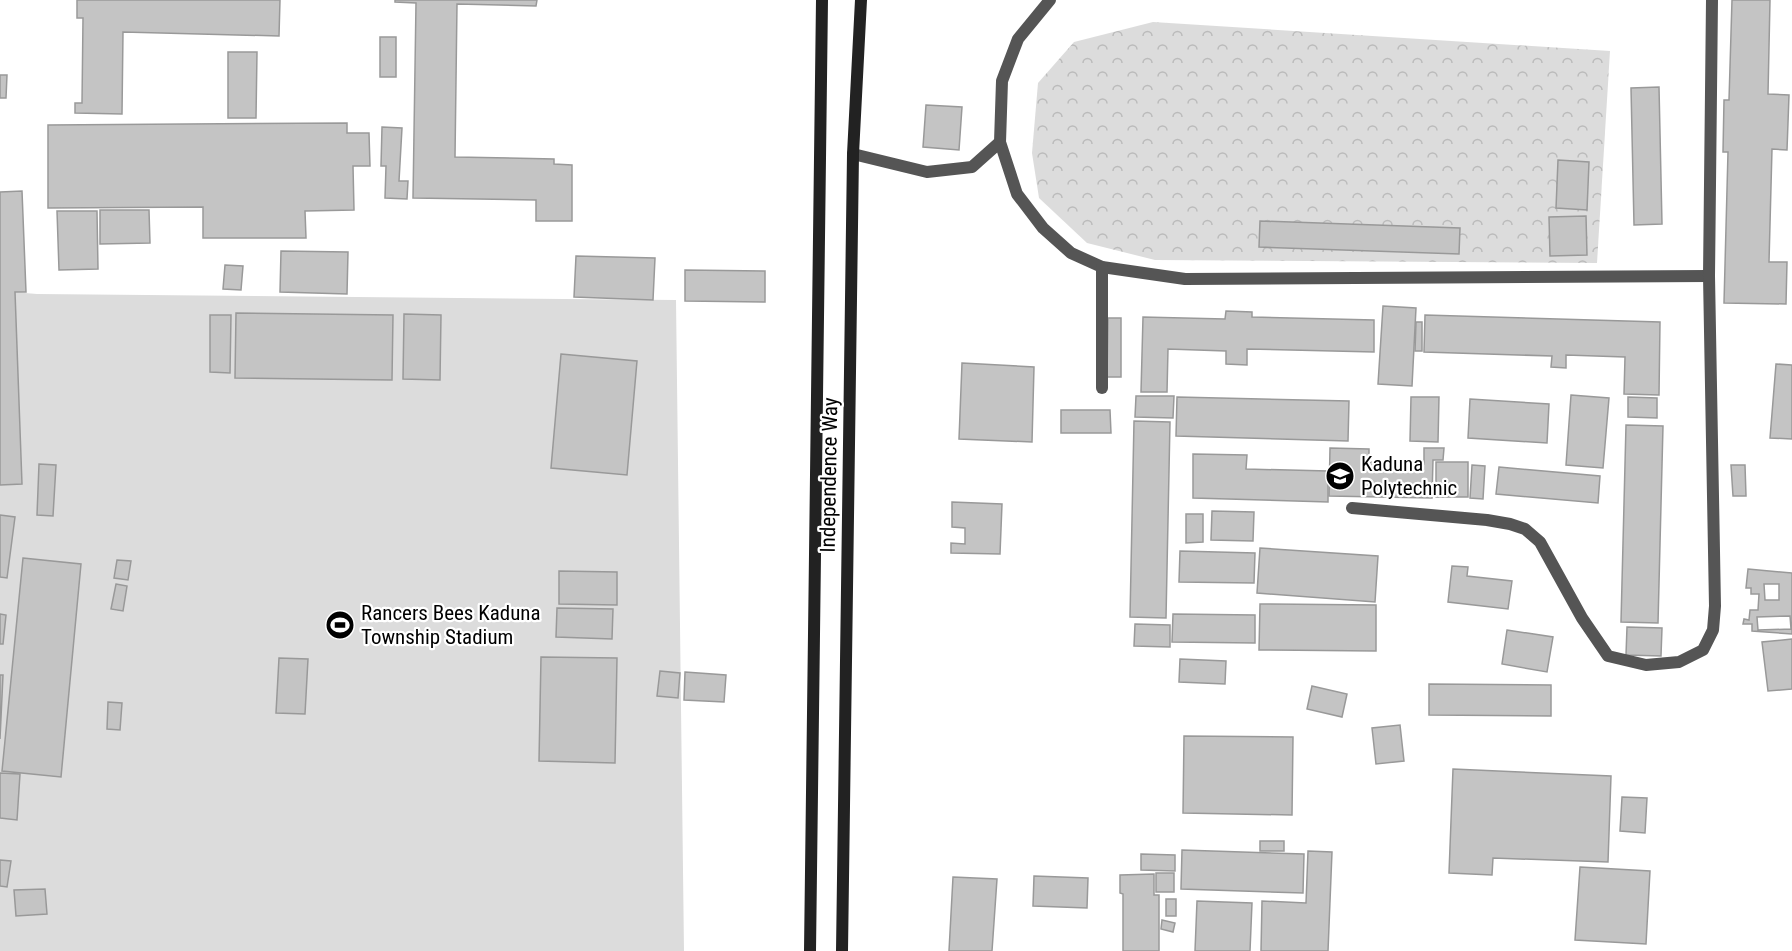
<svg xmlns="http://www.w3.org/2000/svg" width="1792" height="951" viewBox="0 0 1792 951" font-family="'Roboto Condensed',sans-serif">
<style>
.park{fill:url(#park-crowns)}
.pitch{fill:#dcdcdc}
.building{fill:#c4c4c4;stroke:#999;stroke-width:1.5;fill-rule:evenodd}
.lines{fill:none;stroke-linecap:round;stroke-linejoin:round}
.lane{stroke:#555;stroke-width:12}
.secondary{stroke:#222;stroke-width:12}
.labels{text-anchor:middle;dominant-baseline:central;stroke-width:4.5;stroke-linejoin:round;paint-order:stroke}
.poi-label{font-size:21px;fill:#000;stroke:#fff;text-anchor:start}
.street-label{font-size:21px;fill:#000;stroke:#fff}
</style>
<defs>
<pattern id="park-crowns" width="20" height="18" patternUnits="userSpaceOnUse" patternTransform="scale(1.5)"><rect width="20" height="18" fill="#dcdcdc"/><path d="M2 6a3 3 0 1 1 6 0M12 15a3 3 0 1 1 6 0" fill="none" stroke="#bbb"/></pattern>
</defs>
<rect width="100%" height="100%" fill="#fff"/>
<polygon class="park" points="1153,22 1610,51 1597,263 1155,260 1087,243 1039,198 1032,153 1038,83 1074,42"/>
<polygon class="pitch" points="0,291 37,294 676,300 684,951 0,951"/>
<g class="building">
<polygon points="77,0 280,0 279,36 123,32 122,114 75,113 75,103 82,103 83,18 77,18"/>
<polygon points="395,0 537,0 536,6 457,4 455,157 554,159 554,164 572,165 572,221 536,221 536,200 413,198 416,3 395,2"/>
<polygon points="1732,0 1770,0 1768,94 1789,95 1787,150 1772,149 1769,262 1787,262 1786,304 1724,303 1728,152 1723,152 1724,100 1729,100"/>
<rect x="380" y="37" width="16" height="40"/>
<polygon points="228,52 257,52 256,118 228,118"/>
<polygon points="0,75 7,75 6,98 0,98"/>
<polygon points="1659,87 1662,224 1634,225 1631,88"/>
<polygon points="926,105 962,107 959,150 923,147"/>
<polygon points="347,123 347,133 369,133 370,166 353,166 354,210 305,211 306,238 203,238 203,207 48,208 48,125"/>
<polygon points="382,127 402,128 399,181 408,181 407,199 385,198 386,166 381,166"/>
<polygon points="1558,160 1589,162 1587,210 1556,208"/>
<polygon points="22,191 26,292 15,292 22,484 0,485 0,192"/>
<polygon points="100,210 149,210 150,243 100,244"/>
<polygon points="57,211 97,211 98,269 59,270"/>
<polygon points="1586,216 1587,255 1550,256 1549,217"/>
<polygon points="1260,221 1460,228 1459,254 1259,247"/>
<polygon points="281,251 348,252 347,294 280,292"/>
<polygon points="576,256 655,258 653,300 574,297"/>
<polygon points="225,265 243,266 241,290 223,289"/>
<polygon points="685,270 765,271 765,302 685,301"/>
<polygon points="1383,306 1416,308 1412,386 1378,384"/>
<polygon points="1226,311 1252,312 1252,317 1374,320 1374,352 1247,349 1247,365 1226,364 1226,351 1168,349 1167,392 1141,392 1143,317 1225,319"/>
<polygon points="236,313 393,315 392,380 235,378"/>
<polygon points="404,314 441,315 440,380 403,379"/>
<polygon points="210,315 231,315 230,373 210,372"/>
<polygon points="1425,315 1660,322 1659,395 1624,394 1625,357 1566,355 1566,368 1551,367 1552,356 1424,352"/>
<polygon points="1108,318 1121,318 1121,377 1107,377"/>
<polygon points="1416,322 1422,322 1422,351 1415,351"/>
<polygon points="561,354 637,361 627,475 551,468"/>
<polygon points="962,363 1034,367 1032,442 959,439"/>
<polygon points="1776,364 1792,365 1792,439 1770,438"/>
<polygon points="1571,395 1609,398 1603,468 1566,465"/>
<polygon points="1136,396 1174,396 1173,418 1135,417"/>
<polygon points="1177,397 1349,401 1348,441 1176,436"/>
<polygon points="1411,397 1439,397 1438,442 1410,441"/>
<polygon points="1628,397 1657,398 1657,418 1628,417"/>
<polygon points="1470,399 1549,404 1547,443 1468,438"/>
<polygon points="1061,410 1110,410 1111,433 1061,433"/>
<polygon points="1134,421 1170,422 1166,618 1130,617"/>
<polygon points="1626,425 1663,426 1658,623 1621,622"/>
<polygon points="1330,448 1369,449 1369,462 1424,464 1424,448 1444,448 1443,460 1433,460 1432,498 1329,496"/>
<polygon points="1193,454 1247,455 1246,469 1328,471 1328,502 1193,498"/>
<rect x="1436" y="462" width="32" height="35"/>
<polygon points="39,464 56,465 53,516 37,515"/>
<polygon points="1472,465 1485,466 1483,499 1470,498"/>
<polygon points="1731,465 1745,465 1746,496 1733,496"/>
<polygon points="1499,467 1600,476 1598,503 1496,494"/>
<polygon points="952,502 1002,504 1000,554 951,553 951,543 965,544 965,528 952,527"/>
<polygon points="1212,511 1254,512 1253,541 1211,540"/>
<polygon points="1186,514 1203,514 1203,542 1186,543"/>
<polygon points="0,515 15,517 7,578 0,577"/>
<polygon points="1260,548 1378,556 1375,602 1257,593"/>
<polygon points="1180,551 1255,553 1254,583 1179,582"/>
<polygon points="23,558 81,564 61,777 2,771"/>
<polygon points="117,560 131,561 128,580 114,578"/>
<polygon points="1452,566 1468,567 1467,576 1512,581 1508,609 1448,602"/>
<path d="M1748 569 1792 573V634L1752 631V624H1743L1744 619 1749 620 1750 610H1758L1759 594H1751V588H1746ZM1764 584H1779V600H1765ZM1790 616 1791 629 1758 630 1757 617Z"/>
<polygon points="559,571 617,572 617,605 559,604"/>
<polygon points="116,584 127,586 123,611 111,609"/>
<polygon points="1260,604 1376,605 1376,651 1259,650"/>
<polygon points="557,608 613,609 612,639 556,637"/>
<polygon points="0,614 6,615 3,644 0,644"/>
<polygon points="1173,614 1255,615 1255,643 1172,642"/>
<polygon points="1135,624 1170,625 1170,647 1134,646"/>
<polygon points="1627,627 1662,628 1661,656 1626,655"/>
<polygon points="1507,630 1553,637 1547,672 1502,664"/>
<polygon points="1792,639 1792,689 1768,691 1762,642"/>
<polygon points="541,657 617,658 615,763 539,761"/>
<polygon points="279,658 308,659 305,714 276,713"/>
<polygon points="1180,659 1226,661 1225,684 1179,682"/>
<polygon points="660,671 680,673 678,698 657,696"/>
<polygon points="685,672 726,675 724,702 684,700"/>
<polygon points="0,675 3,675 0,739"/>
<polygon points="1429,684 1551,685 1551,716 1429,715"/>
<polygon points="1312,686 1347,694 1342,717 1307,709"/>
<polygon points="108,702 122,703 120,730 107,729"/>
<polygon points="1400,725 1404,761 1376,764 1372,728"/>
<polygon points="1184,736 1293,737 1292,815 1183,813"/>
<polygon points="1453,769 1611,776 1608,862 1493,858 1492,875 1449,873"/>
<polygon points="0,773 20,774 17,820 0,818"/>
<polygon points="1622,797 1647,798 1645,833 1620,831"/>
<rect x="1260" y="841" width="24" height="10"/>
<polygon points="1182,850 1304,854 1303,893 1181,889"/>
<polygon points="1308,851 1332,852 1328,951 1261,951 1262,901 1306,903"/>
<polygon points="1141,854 1175,855 1175,871 1141,870"/>
<polygon points="0,860 11,861 7,887 0,886"/>
<polygon points="1580,867 1650,871 1646,944 1575,940"/>
<rect x="1156" y="873" width="18" height="19"/>
<polygon points="1154,874 1154,895 1159,895 1159,951 1123,951 1123,894 1120,893 1120,875"/>
<polygon points="1034,876 1088,878 1087,908 1033,906"/>
<polygon points="953,877 997,879 992,951 949,951"/>
<polygon points="45,889 47,914 16,916 14,890"/>
<rect x="1166" y="899" width="10" height="17"/>
<polygon points="1197,901 1252,903 1250,951 1195,951"/>
<polygon points="1162,920 1175,923 1173,932 1161,929"/>
</g>
<g class="lines">
<g class="lane">
<polyline points="1000,142 1017,194 1043,228 1071,253 1102,267 1185,279 1709,276"/>
<polyline points="853,154 927,172 972,167 1000,142 1002,81 1018,39 1050,0"/>
<polyline points="1102,267 1102,388"/>
<polyline points="1352,508 1487,520 1510,524 1525,529 1540,542 1582,618 1608,656 1646,665 1679,662 1703,650 1713,630 1715,606 1709,276 1712,0"/>
</g>
<g class="secondary">
<polyline points="810,951 822,0"/>
<polyline points="842,951 853,154 861,0"/>
</g>
</g>
<defs>
<g id="university-disc" transform="scale(1.5)"><circle r="9.5" fill="#000" stroke="#fff"/><path d="M0-5L7-2L0 1L-7-2ZM-4 1L0 2.5L4 1V4Q0 6-4 4Z" fill="#fff"/></g>
<g id="stadium-disc" transform="scale(1.5)"><circle r="9.5" fill="#000" stroke="#fff"/><path d="M0-5a6.5 5 0 1 0 0 10a6.5 5 0 1 0 0-10ZM-3.5-1.8h7v3.6h-7Z" fill="#fff"/></g>
</defs>
<g fill-rule="evenodd">
<use href="#university-disc" x="1340" y="476"/>
<use href="#stadium-disc" x="340" y="625"/>
</g>
<g class="labels">
<g class="poi-label">
<text x="1361" y="464">Kaduna<tspan x="1361" dy="24">Polytechnic</tspan></text>
<text x="361" y="613">Rancers Bees Kaduna<tspan x="361" dy="24">Township Stadium</tspan></text>
</g>
<g class="street-label">
<text transform="translate(829 475) rotate(-89)">Independence Way</text>
</g>
</g>
</svg>
